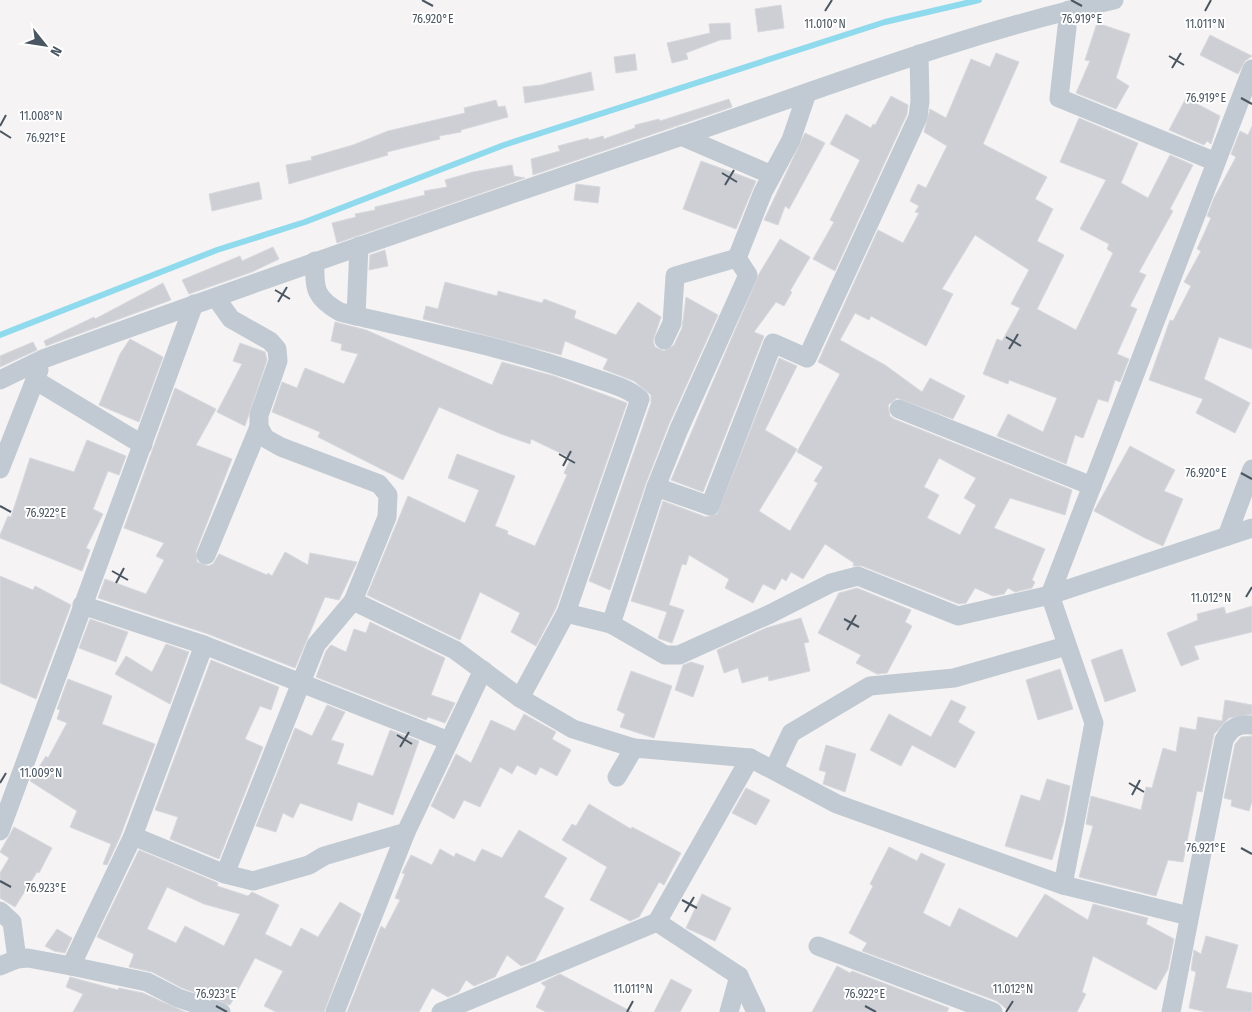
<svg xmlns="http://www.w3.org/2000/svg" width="1252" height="1012" viewBox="0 0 1252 1012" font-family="'Fira Sans Condensed',sans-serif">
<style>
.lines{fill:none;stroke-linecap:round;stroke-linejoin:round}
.stream{stroke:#90daee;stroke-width:6}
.building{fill:#cdcfd5;stroke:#d7d9de;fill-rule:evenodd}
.minor{stroke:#c1cad2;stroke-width:19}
.ticks{fill:none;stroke:#4a5661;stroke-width:2}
.ticks-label{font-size:12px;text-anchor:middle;fill:#4a5661;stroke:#fff;stroke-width:4;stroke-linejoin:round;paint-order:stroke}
</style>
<rect width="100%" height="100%" fill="#f5f3f3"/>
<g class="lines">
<polyline class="stream" points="0,335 217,250 305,222 504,145 885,22 979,0"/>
</g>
<g class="building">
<polygon points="781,5 784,28 758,32 755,9"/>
<polygon points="730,23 731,39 720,40 686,53 688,59 672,63 667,43 710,33 709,24"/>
<polygon points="1097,23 1130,34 1116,78 1129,86 1116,109 1076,93 1090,61 1085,60"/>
<polygon points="1210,35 1252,56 1245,61 1238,74 1200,55"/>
<path d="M996 53 1019 62 983 144 1047 177 1035 199 1053 209 1037 241 1064 255 1037 309 1076 330 1113 253 1107 249 1109 244 1080 229 1106 180 1060 162 1079 118 1138 143 1121 183 1148 198 1170 155 1193 165 1170 209 1173 211 1139 272 1146 275 1130 306 1137 309 1117 354 1129 359 1120 382 1115 380 1108 402 1098 399 1083 438 1075 435 1066 464 997 436 1008 414 1043 432 1057 398 1009 380 1008 384 983 374 997 339 1002 341 1020 308 1011 304 1029 270 975 235 942 289 953 294 926 346 871 316 869 320 855 313 840 340 885 365 922 392 930 378 965 396 953 419 897 398 888 405 890 416 894 419 1072 490 1065 515 1010 498 994 528 1045 549 1032 580 1035 582 1032 588 1015 592 1008 588 1004 594 993 596 975 588 966 603 959 604 862 566H853L854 563 825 544 803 579 791 572 786 581 782 578 775 590 763 584 753 603 725 588 729 579 689 555 686 565 682 564 669 605 684 610 672 643 660 639 658 638 667 612 631 601 663 501 706 517 717 514 779 358 797 366 765 430 797 449 759 511 790 531 818 483 814 481 823 467 797 452 840 374 818 362 878 230 903 243 919 213 915 212 919 206 910 201 918 184 926 188 947 146 924 132 930 109 946 118 971 59 990 67ZM939 458 976 478 964 498 976 505 960 535 927 518 939 495 924 487Z"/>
<polygon points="635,54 637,70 616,73 614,57"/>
<polygon points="591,72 594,90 525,103 523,87 541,85"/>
<polygon points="891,96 908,105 907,114 835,271 813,259 834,222 830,220 860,160 830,144 846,114 871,128 873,124 875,125"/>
<polygon points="1186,98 1220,116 1211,144 1207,141 1204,145 1169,130"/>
<polygon points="729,99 732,107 533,175 531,159 560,151 558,146 588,138 589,140 603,136 604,139 635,128 635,125 659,119 660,121"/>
<polygon points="496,100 498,107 505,106 508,117 461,130 461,132 439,136 440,139 387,152 388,155 289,184 286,165 312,160 311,157 353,145 388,131 465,113 464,108"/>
<polygon points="1252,126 1252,349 1219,337 1204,379 1250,403 1235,433 1196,413 1203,399 1149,380 1170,320 1173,321 1191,286 1184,282 1201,251 1197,249 1211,218 1207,216 1214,198 1236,157 1231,154 1240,131 1248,135"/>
<polygon points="805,133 825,143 789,209 785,206 778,225 764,220"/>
<polygon points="701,161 756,181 736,229 683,209"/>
<polygon points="512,165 514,176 525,178 337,243 332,223 356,217 355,214 375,210 375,207 425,195 424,191 447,187 445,180 473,172"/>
<polygon points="259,182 262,199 212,211 209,194"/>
<polygon points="576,184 600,187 598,203 574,200"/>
<polygon points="780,239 810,257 790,291 792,292 784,306 776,302 754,332 764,336 703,492 671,480 759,274"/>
<polygon points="273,247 279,259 252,272 189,294 182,280 240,256 242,261"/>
<polygon points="385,250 388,266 369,270 370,255"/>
<polygon points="445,282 497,296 498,291 542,303 544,299 576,311 574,318 616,335 638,302 661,317 653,341 655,347 664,351 674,345 682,328 686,297 718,315 669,424 646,483 610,590 589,581 651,403 651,395 634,381 603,369 608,359 565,341 561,355 423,319 426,306 438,309"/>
<polygon points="163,283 171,300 46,346 44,341 94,317 95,319"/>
<polygon points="335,322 366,330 492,385 502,362 554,376 627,403 556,608 536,646 511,632 520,613 480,592 460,640 367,595 408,496 465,523 479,490 448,478 457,454 515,476 495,526 508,531 507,534 535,546 567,475 564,473 571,458 531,439 530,444 501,434 439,407 403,480 318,437 320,432 272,412 282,382 297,388 305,368 344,384 358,354 341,350 342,344 331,341"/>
<polygon points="130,339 163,357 139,422 99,405 120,354"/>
<polygon points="33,342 37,350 0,367 0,356"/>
<polygon points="240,343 265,352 267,360 245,426 217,412 242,364 233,361"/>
<polygon points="175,388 216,409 196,445 232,459 196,551 197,562 208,566 213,564 219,554 267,575 268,573 272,576 285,552 308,565 310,553 357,562 339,600 325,597 295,668 208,634 98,598 105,579 146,594 164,560 156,556 164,543 124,528"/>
<polygon points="87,440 126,456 119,475 108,471 93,509 103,514 86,548 90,550 82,571 0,538 0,535 8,516 11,517 30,458 74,472"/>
<polygon points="1130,446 1175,470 1164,491 1183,499 1163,546 1145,538 1094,511"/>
<polygon points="0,576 33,590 35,586 71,605 36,699 0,683"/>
<polygon points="857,588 911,610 905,622 912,626 887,673 877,674 856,663 861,655 818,633 839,593"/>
<polygon points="1252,606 1252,632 1194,646 1199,659 1181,666 1167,633 1198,620 1197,614 1224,607 1226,614"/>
<polygon points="801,618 809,642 804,643 810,671 769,681 768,676 742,683 738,668 724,673 717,650 766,628"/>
<polygon points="90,619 128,632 116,662 79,648"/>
<polygon points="370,622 445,658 431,695 455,703 445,723 428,717 426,720 316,677 326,651 331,645 346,652 354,629 366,633"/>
<polygon points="166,644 189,652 170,704 115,674 126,656 152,672"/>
<polygon points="1122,649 1136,691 1105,702 1091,660"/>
<polygon points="211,660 279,687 271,710 260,706 245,739 263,747 219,859 170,839 178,817 155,810"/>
<polygon points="691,662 704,666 693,697 675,690 683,665"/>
<polygon points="1060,669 1073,709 1038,720 1026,680"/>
<polygon points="631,671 672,686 654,738 620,727 625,714 617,710"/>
<polygon points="68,679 112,696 102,724 155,744 120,837 107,865 103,864 111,844 70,827 77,811 30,781 46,756 48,758 67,723 57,719 60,710 57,709"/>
<polygon points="951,700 966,707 958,722 975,732 955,768 912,745 901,766 870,750 889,714 931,737"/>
<polygon points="1225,700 1252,705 1252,714 1229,718 1214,734 1202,792 1197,791 1183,862 1168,860 1156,896 1079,877 1093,826 1086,824 1091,796 1141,810 1146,787 1152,788 1163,748 1176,752 1180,727 1196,730 1198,717 1222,721"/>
<polygon points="327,705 345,712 331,740 344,744 337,764 373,776 390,730 419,741 393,815 358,802 352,821 300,803 293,818 283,813 276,832 256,826 295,728 312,736"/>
<polygon points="524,714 556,732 552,739 571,750 557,776 540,767 536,775 517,765 512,774 500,767 480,807 464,800 454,819 431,806 456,754 471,763 491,720 515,731"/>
<polygon points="1252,736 1252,801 1249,811 1231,806 1232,800 1224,798 1235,744 1241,737"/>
<polygon points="826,745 856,754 845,792 823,784 826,772 819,770"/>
<polygon points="1047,779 1070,786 1063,823 1052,860 1005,846 1021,795 1040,801"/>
<polygon points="746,788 770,800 756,825 732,813"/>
<polygon points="589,804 631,829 632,827 681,853 664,885 659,882 639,917 630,921 590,900 607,867 562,840 572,824 576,826"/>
<polygon points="14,827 52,848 39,873 37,872 15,907 0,898 0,873 9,858 0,852"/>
<polygon points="519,830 567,858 544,897 564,908 535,961 521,966 507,955 495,977 474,986 466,980 459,992 448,997 432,988 419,1012 347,1012 381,926 385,929 400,900 395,898 405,874 402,873 411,855 432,865 440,849 454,857 456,853 475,862 482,849 502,858"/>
<polygon points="889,847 917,861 921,853 945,864 923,913 950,927 959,908 1017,938 1045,894 1088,920 1093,904 1148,918 1146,924 1174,939 1168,969 1156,990 1093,956 1082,992 1086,994 1077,1012 1010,1012 997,1001 862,951 867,943 849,933 873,886 870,884"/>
<path d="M139 850 218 883 217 886 248 896 252 892 279 905 265 934 291 947 301 928 318 937 340 902 361 914 324 1012H276L264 1006 283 971 255 958 230 1005 182 988 152 972 129 967 134 954 97 937ZM167 887 204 904 240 914 224 946 185 926 176 943 147 929Z"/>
<polygon points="702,894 731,908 715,941 686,928"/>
<polygon points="57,929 72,938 65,953 54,951 45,946"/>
<polygon points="1206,936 1238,945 1226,988 1252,993 1252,1012 1206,1012 1189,1008 1196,972 1191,970 1194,950 1201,954"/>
<polygon points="837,966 850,973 852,971 949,1008 947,1012 812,1012"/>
<polygon points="560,974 632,1012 546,1012 536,1007 546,987 541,983"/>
<polygon points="70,977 118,990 119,988 143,993 185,1012 73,1012 83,994 66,987"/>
<polygon points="671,979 692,990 680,1012 654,1012"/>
</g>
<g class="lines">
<g class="minor">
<polyline points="1069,10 1059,98 1216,162"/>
<polyline points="1252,69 1050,595 1252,528"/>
<polyline points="681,136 772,175"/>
<path d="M315 261C314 289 315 298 340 312 423 332 507 347 588 376 605 382 627 387 640 399L566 613 520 698"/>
<polyline points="216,298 231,319 270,341 277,349 278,361 259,415 259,427 265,438 281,447 379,484 388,495 387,517 353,601 316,645 225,874"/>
<polyline points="356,316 359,246"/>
<polyline points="664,340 672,323 675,276 737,258"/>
<path d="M0 380 43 359C260 280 478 205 697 131 834 84 972 31 1114 0"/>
<polyline points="35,380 143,445"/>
<polyline points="899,409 1092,486"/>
<polyline points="0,469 39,370"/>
<polyline points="656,487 710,506 773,343 807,358 918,117 920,101 919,54"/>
<polyline points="1227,536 1252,469"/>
<polyline points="206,555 259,427"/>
<polyline points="353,601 455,650 520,698 573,729 634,748 750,758 837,804 1063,885 1189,916"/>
<polyline points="82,605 204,645 449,741"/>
<polyline points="566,613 611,624 665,655 679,655 770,614 831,583 858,576 958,616 1050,595 1094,723 1063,885"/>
<polyline points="611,624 656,487 679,429 748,275 737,258 763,192 791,140 807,93"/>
<polyline points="774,769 791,733 870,686 954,678 1066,646"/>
<polyline points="617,777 634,748"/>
<polyline points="0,831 194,304"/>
<polyline points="133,836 225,874 253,881 309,865 324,856 406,832 483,670"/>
<polyline points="0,911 12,922 17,959"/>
<polyline points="657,922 739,976 729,1012"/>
<polyline points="818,946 993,1012"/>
<polyline points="0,966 17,959 28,958 71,966 147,982 178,998 221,1012"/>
<polyline points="71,966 133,836 204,645"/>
<polyline points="739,976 756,1012"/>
<polyline points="335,1012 406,832"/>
<polyline points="441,1012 657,922 750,758"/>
<path d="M1171 1012 1224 740C1231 727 1238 724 1252 725"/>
</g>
</g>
<path class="ticks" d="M422 0 433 6M1071 0 1082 6M825 11 832 0M1205 11 1211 0M1169 56 1184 65M1172 68 1181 53M1241 98 1252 104M0 126 6 115M0 131 11 138M722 173 737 182M725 185 734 170M275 290 290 299M278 302 287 287M1006 337 1021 346M1009 349 1018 334M559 454 575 463M563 466 571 451M1241 473 1252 479M0 506 11 512M112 571 128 580M116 583 124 568M1246 597 1252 587M844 619 859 627M847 630 856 615M397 735 412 744M400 747 409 732M0 783 6 773M1129 783 1144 792M1132 795 1140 780M1241 848 1252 854M0 881 11 887M682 900 697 908M685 912 694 897M216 1006 227 1012M865 1006 876 1012M627 1012 633 1001M1006 1012 1013 1001"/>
<g class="ticks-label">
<text x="433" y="23">76.920°E</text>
<text x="1082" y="23">76.919°E</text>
<text x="825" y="28">11.010°N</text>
<text x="1205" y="28">11.011°N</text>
<text x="1206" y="102">76.919°E</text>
<text x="41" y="120">11.008°N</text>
<text x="46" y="142">76.921°E</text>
<text x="1206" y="477">76.920°E</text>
<text x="46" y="517">76.922°E</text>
<text x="1211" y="602">11.012°N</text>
<text x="41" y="777">11.009°N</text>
<text x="1206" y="852">76.921°E</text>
<text x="46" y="892">76.923°E</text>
<text x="633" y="993">11.011°N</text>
<text x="1013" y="993">11.012°N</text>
<text x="216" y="998">76.923°E</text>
<text x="865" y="998">76.922°E</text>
</g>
<g transform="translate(45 45) rotate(120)" stroke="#ffffff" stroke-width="4" paint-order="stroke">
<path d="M0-4L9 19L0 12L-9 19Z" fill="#4a5661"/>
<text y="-8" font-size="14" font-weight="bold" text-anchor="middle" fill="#4a5661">N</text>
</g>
</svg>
